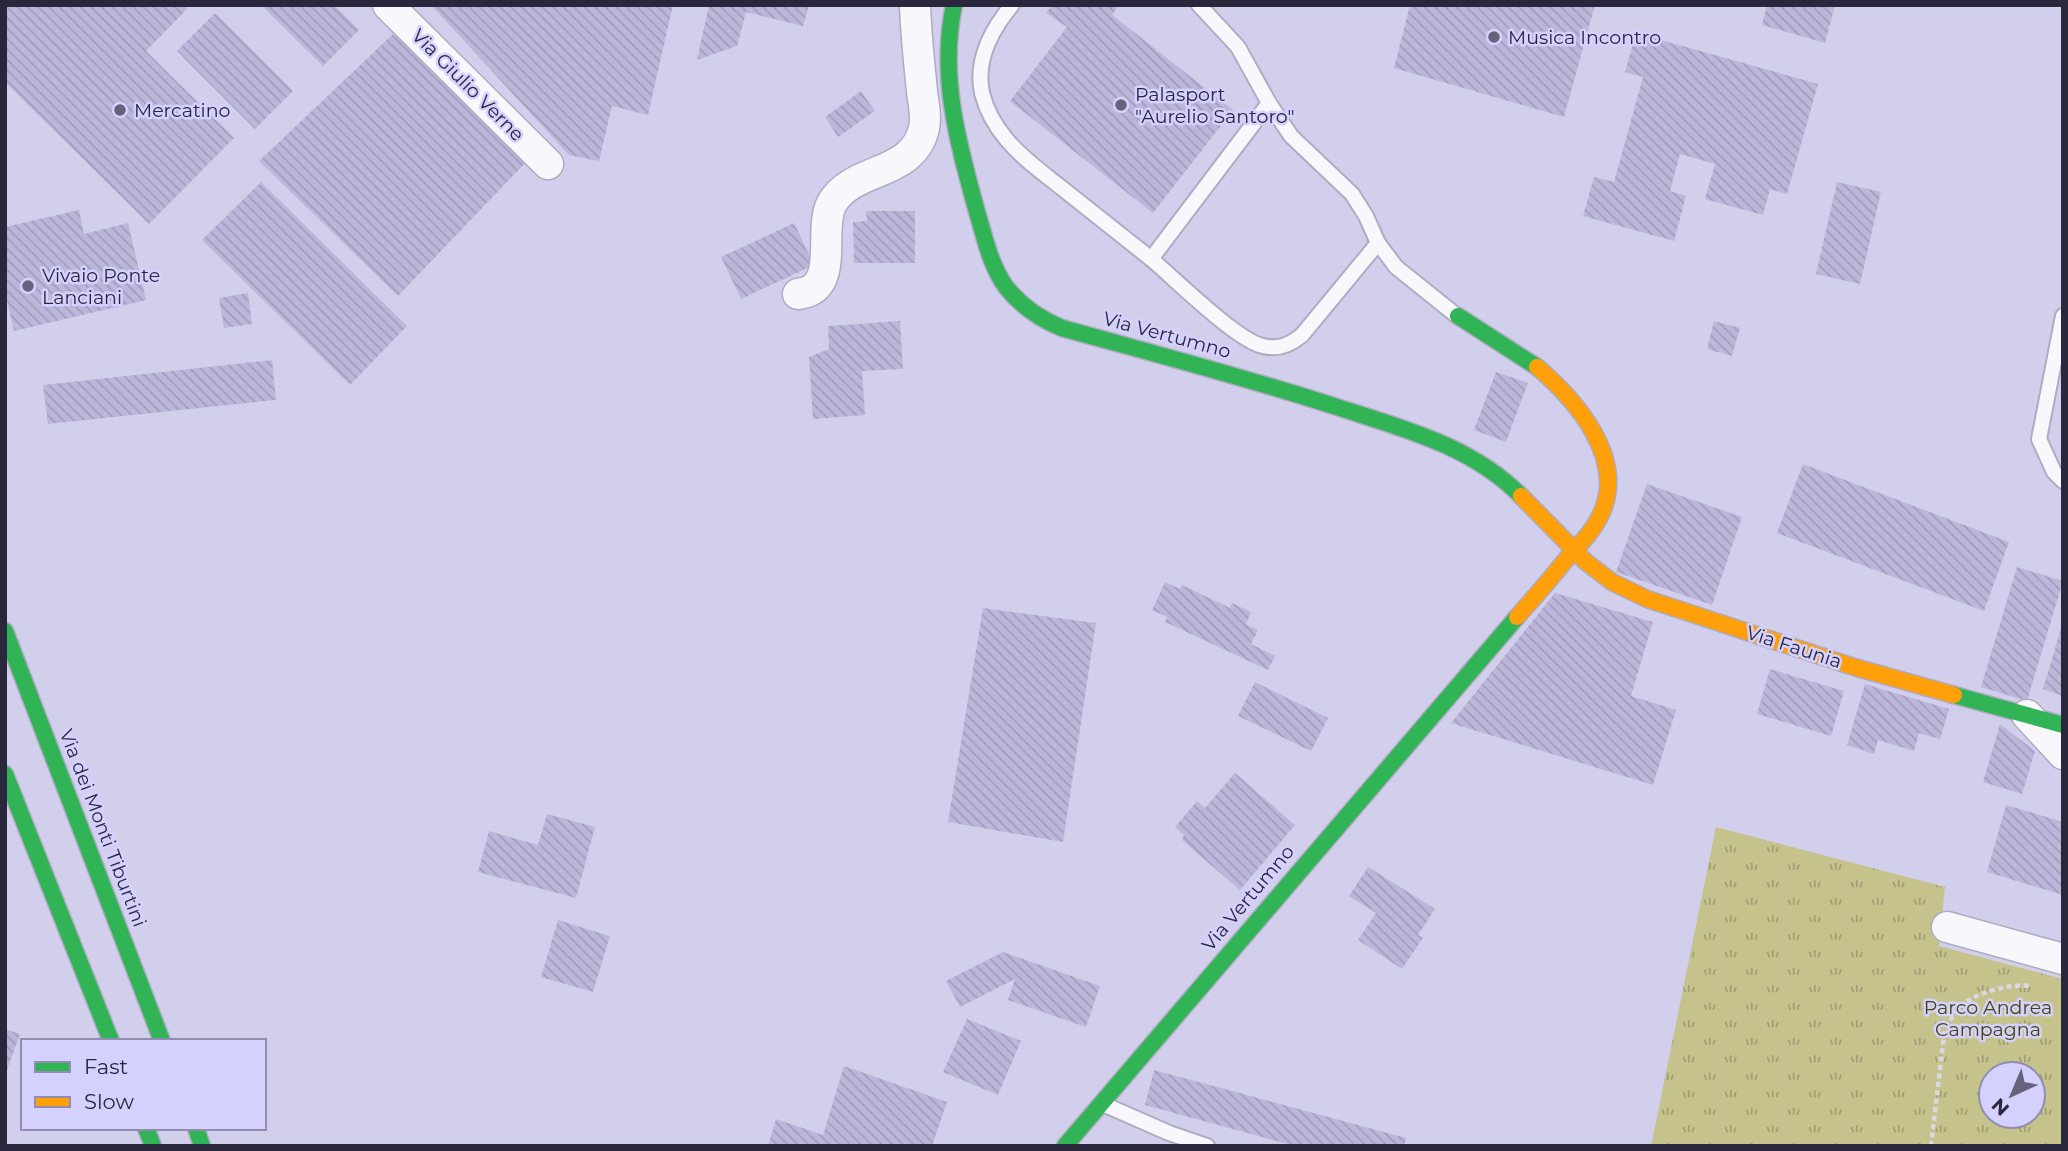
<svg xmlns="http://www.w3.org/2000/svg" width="2068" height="1151" viewBox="0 0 2068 1151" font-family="Montserrat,sans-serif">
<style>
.grass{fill:url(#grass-tufts);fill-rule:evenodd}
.building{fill:url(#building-back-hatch)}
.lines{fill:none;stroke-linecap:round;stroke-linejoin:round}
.lane-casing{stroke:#aeabc2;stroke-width:18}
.street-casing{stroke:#aeabc2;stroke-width:33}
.fast-casing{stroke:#aeabc2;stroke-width:19}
.slow-casing{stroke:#aeabc2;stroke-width:19}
.path{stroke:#dad8e2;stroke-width:4.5;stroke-dasharray:5 3.5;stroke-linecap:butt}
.lane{stroke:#f8f8fc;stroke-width:14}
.street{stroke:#f8f8fc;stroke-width:30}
.fast{stroke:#30b455;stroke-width:16}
.slow{stroke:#ff9f0a;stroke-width:16}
.poi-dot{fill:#65627a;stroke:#d5d1fe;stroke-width:2.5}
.labels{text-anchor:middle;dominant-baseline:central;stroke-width:5;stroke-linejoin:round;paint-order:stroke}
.poi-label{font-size:19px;fill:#2a273c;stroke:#d5d1fe;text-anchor:start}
.street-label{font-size:19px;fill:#2a273c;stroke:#d5d1fe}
.park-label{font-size:19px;fill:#46450a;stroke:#d5d1fe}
</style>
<defs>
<pattern id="grass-tufts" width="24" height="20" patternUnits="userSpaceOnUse" patternTransform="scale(1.75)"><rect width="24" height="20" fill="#c5c38b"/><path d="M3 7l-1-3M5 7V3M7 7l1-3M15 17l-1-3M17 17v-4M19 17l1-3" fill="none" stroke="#a09e73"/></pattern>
<pattern id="building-back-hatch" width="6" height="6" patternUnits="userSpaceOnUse" patternTransform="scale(1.75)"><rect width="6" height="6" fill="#bcb7da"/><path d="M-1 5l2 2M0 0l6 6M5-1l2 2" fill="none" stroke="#a29dbc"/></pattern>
</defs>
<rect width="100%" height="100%" fill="#d2cfed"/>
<path class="grass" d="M1716 827 1945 887 1939 946 2063 979V1146H1651ZM1991 1074H2033V1116H1991Z"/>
<g class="building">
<polygon points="5,5 183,5 187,9 146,51 234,138 149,224 5,82"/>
<polygon points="261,5 334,5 359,30 323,66"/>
<polygon points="431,5 673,5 648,115 612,106 599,161 569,155"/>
<polygon points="709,5 809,5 803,26 746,12 737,46 697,60"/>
<polygon points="1052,5 1119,5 1112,15 1233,110 1153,213 1010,101 1067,27 1046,13"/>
<polygon points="1410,5 1595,5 1564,117 1394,68"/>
<polygon points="1767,5 1835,5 1825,43 1762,25"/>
<polygon points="215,13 293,91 255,129 177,51"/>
<polygon points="1636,33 1818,84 1787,194 1770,189 1763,215 1705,199 1715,164 1680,154 1670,191 1686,196 1674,241 1583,216 1594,177 1614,182 1643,77 1625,72"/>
<polygon points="393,34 528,160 398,296 259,161"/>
<polygon points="861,91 875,111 838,137 825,117"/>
<polygon points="261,182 407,326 350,385 202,240"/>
<polygon points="1837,182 1881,192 1860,284 1816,274"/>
<polygon points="79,210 84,234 128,223 146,300 14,331 5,292 5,227"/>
<polygon points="866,211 915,211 915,263 854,263 853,222 867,221"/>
<polygon points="794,223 814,265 741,299 721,257"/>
<polygon points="248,293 252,324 224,328 219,298"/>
<polygon points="900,321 903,369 862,371 865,415 813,419 809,357 829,349 828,326"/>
<polygon points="1714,321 1740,328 1732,356 1707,349"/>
<polygon points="272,360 276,400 48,424 43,385"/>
<polygon points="1496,372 1528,383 1506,442 1474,430"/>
<polygon points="1803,464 2009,542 1984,611 1777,533"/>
<polygon points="1647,484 1742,517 1712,605 1616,572"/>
<polygon points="2017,567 2063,581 2027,701 1981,687"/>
<polygon points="1165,582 1180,589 1182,585 1230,608 1232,603 1251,612 1246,624 1258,630 1251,644 1275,656 1268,670 1165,622 1167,617 1152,610"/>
<polygon points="1555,593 1653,622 1631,696 1676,710 1653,785 1451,723"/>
<polygon points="983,608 1096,623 1063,842 948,822"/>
<polygon points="2062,625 2063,625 2063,696 2043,689"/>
<polygon points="1770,669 1844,691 1831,736 1757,714"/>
<polygon points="1255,682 1328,718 1311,751 1238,716"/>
<polygon points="1865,684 1949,709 1940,739 1919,733 1914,751 1878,740 1874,754 1847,745"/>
<polygon points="2000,724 2035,751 2022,794 1983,782"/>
<polygon points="1235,773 1295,825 1240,890 1182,840 1184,835 1175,827 1197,801 1205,808"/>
<polygon points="2006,805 2063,822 2063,895 1987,872"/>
<polygon points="547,814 595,827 576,898 478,872 489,831 538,845"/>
<polygon points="1368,867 1435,909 1418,935 1423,938 1402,969 1358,940 1376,913 1349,896"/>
<polygon points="558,920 610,936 593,992 541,977"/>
<polygon points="1003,952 1100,986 1086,1027 1008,1000 1015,979 960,1007 946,981"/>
<polygon points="967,1019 1021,1041 998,1095 943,1072"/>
<polygon points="5,1029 20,1034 6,1073 5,1073"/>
<polygon points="844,1066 947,1102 932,1146 768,1146 776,1119 823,1135"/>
<polygon points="1154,1070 1406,1138 1404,1146 1295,1146 1145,1105"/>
</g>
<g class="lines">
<g class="lane-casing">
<g id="lane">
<path d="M1012 5C992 29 975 60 982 93 986 109 996 127 1007 140 1023 159 1043 173 1063 189 1092 212 1121 235 1150 258 1175 279 1236 340 1263 346 1278 350 1290 345 1302 335L1378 243"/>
<polyline points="1199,5 1238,47 1269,103 1291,136 1352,194 1366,216 1378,243 1396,267 1457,316"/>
<polyline points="1151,259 1269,103"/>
<polyline points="2063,316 2039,439 2054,472 2063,481"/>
<polyline points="1103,1104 1169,1133 1207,1146"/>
</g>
</g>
<g class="street-casing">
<g id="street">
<polyline points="388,5 548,164"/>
<path d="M798 294C842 289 817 230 832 203 854 166 913 177 924 128 927 116 923 102 922 91 919 62 916 34 915 5"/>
<polyline points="2027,715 2063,754"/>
<polyline points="1947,927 2063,959"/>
</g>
</g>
<g class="fast-casing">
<g id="fast">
<path d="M954 5C939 76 958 143 977 212 985 238 990 265 1006 287 1021 306 1040 319 1062 328 1155 354 1248 378 1340 408 1404 429 1472 446 1521 496"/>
<polyline points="1458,316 1537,367"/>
<polyline points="5,631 162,1041"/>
<polyline points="1954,695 2063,725"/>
<polyline points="5,774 111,1041"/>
<polyline points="146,1128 153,1146"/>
<polyline points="196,1128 202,1146"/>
<polyline points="1065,1146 1517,617"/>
</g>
</g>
<g class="slow-casing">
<g id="slow">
<polyline points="1521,496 1586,562 1612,582 1647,599 1854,667 1954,695"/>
<path d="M1517 617C1535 597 1552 577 1569 556 1581 543 1594 530 1601 514 1627 459 1576 400 1537 367"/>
</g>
</g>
<path class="path" d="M1931 1146 1944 1035C1948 1024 1952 1015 1961 1006 1974 993 2012 983 2030 986"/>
<use href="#lane" class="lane"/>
<use href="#street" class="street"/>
<use href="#fast" class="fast"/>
<use href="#slow" class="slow"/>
</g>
<g class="poi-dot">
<circle cx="1494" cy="37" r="7"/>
<circle cx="1121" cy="105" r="7"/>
<circle cx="120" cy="110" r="7"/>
<circle cx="28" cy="286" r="7"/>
</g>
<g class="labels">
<g class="poi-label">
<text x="1508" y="37">Musica Incontro</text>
<text x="1135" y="94">Palasport<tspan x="1135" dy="22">"Aurelio Santoro"</tspan></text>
<text x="134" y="110">Mercatino</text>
<text x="42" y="275">Vivaio Ponte<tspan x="42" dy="22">Lanciani</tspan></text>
</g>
<g class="street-label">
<text transform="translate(468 85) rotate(45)">Via Giulio Verne</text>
<text transform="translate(1167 335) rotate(15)">Via Vertumno</text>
<text transform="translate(1794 647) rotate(18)">Via Faunia</text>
<text transform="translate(103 828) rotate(69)">Via dei Monti Tiburtini</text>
<text transform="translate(1248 898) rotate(-50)">Via Vertumno</text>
</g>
<g class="park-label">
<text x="1988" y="1007">Parco Andrea<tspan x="1988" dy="22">Campagna</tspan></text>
</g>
</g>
<rect width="2068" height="1151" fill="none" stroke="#2a273c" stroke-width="14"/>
<rect x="21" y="1039" width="245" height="91" fill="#d5d1fe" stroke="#918db0" stroke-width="2"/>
<rect x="35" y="1062" width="35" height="10" fill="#30b455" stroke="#918db0" stroke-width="2"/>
<text x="84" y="1074" font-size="21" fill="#2a273c">Fast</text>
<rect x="35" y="1097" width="35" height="10" fill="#ff9f0a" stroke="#918db0" stroke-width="2"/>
<text x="84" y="1109" font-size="21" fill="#2a273c">Slow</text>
<g transform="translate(2012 1095) rotate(224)"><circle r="33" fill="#d5d1fe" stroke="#918db0" stroke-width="2"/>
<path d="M0-5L12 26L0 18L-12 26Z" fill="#65627a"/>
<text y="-10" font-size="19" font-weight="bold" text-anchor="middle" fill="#2a273c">N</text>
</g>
</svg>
